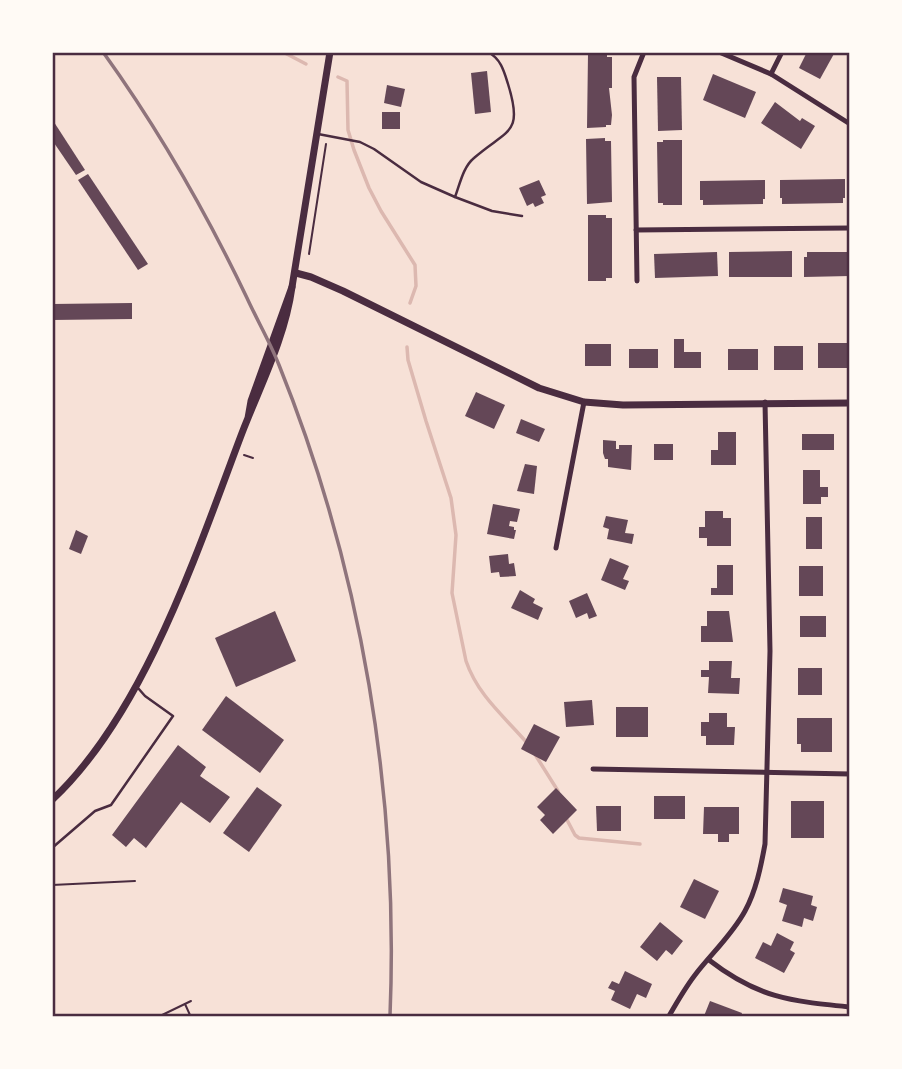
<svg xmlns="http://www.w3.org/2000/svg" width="902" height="1069" viewBox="0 0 902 1069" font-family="'IBM Plex Serif',serif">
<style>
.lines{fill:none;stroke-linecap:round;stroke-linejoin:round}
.stream{stroke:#dcb8b0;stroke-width:3.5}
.building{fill:#644757}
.path{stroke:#4a2c40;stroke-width:2}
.service{stroke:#4a2c40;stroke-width:2.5}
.minor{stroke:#4a2c40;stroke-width:5}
.tertiary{stroke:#4a2c40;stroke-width:7}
.rail{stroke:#8f747c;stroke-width:3.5}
.neatline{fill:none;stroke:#4a2c40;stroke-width:2.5}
</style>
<rect width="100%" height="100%" fill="#f7e1d7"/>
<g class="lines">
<g class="stream">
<polyline points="283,52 306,64"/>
<polyline points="338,77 347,81 348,130 354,150 369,188 381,211 415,265 416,286 410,303"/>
<path d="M407 347 408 360 426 421 451 498 456 535 452 593 466 661C478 696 505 717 528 744"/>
<polyline points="536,756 558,791"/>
<polyline points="566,818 575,835 579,838 640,844"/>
</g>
</g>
<g class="building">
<polygon points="807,52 835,52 820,79 799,68"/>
<polygon points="588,54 607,54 607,57 612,57 612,88 609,88 612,115 611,125 606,125 606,127 587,128"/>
<polygon points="487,71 491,112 475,114 471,73"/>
<polygon points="713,74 756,92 745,118 703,100"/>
<polygon points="657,77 681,77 682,130 658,131"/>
<polygon points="387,85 405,89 401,107 384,103"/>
<polygon points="775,102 800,121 802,118 815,126 801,149 761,123"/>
<rect x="382" y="112" width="18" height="17"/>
<polygon points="52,119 85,170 76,175 52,140"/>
<polygon points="605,138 605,141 611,141 612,202 587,204 586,139"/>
<polygon points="663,140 682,140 682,205 663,205 663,203 658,203 657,142 663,142"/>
<polygon points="88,174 148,264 138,270 78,180"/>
<polygon points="845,179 845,198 843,198 843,203 782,204 782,198 780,198 780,180"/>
<polygon points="539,180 546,195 541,197 544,203 535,207 533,203 527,206 519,188"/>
<polygon points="765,180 765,199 763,199 763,204 703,205 703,200 700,200 700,181"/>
<polygon points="588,215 606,215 606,218 612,218 612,278 606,278 606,281 588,281"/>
<polygon points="792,251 792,277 729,277 729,252"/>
<polygon points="717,252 718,276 655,278 654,254"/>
<polygon points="807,252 850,252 850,276 804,277 804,257 807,257"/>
<polygon points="132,303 132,319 52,320 52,304"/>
<polygon points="674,339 684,339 684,352 701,352 701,368 674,368"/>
<rect x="818" y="343" width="32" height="25"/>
<rect x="585" y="344" width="26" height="22"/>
<rect x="774" y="346" width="29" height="24"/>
<rect x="629" y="349" width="29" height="19"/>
<rect x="728" y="349" width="30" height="21"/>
<polygon points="476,392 505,405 494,429 465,416"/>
<polygon points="521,419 545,429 539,442 516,433"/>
<polygon points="718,432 736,432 736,465 711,465 711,450 718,450"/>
<rect x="802" y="434" width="32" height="16"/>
<polygon points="603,440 616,441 616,449 619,449 619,445 632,445 631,470 608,467 608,459 605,459 603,453"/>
<rect x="654" y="444" width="19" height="16"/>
<polygon points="525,464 537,466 534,494 517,491"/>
<polygon points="803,470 820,470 820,487 828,487 828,497 821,497 821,504 803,504"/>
<polygon points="493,504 520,509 517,522 510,521 509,526 514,527 514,530 516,530 514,539 487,534"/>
<polygon points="705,511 723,511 723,518 731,518 731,546 707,546 707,538 699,538 699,527 705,527"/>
<polygon points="606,516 628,520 625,533 634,534 632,544 607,539 609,529 603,527"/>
<rect x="806" y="517" width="16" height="32"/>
<polygon points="76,530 88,536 81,554 69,549"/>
<polygon points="508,554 509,564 514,563 516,576 500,577 499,572 491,573 489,556"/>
<polygon points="610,558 629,566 623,579 629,581 625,590 601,580"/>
<polygon points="717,565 733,565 733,595 711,595 711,588 717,588"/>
<rect x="799" y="566" width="24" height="30"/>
<polygon points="520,590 535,599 533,603 543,608 538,620 511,608"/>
<polygon points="587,593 597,616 589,619 587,613 576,618 569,601"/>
<polygon points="275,611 296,661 236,687 215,638"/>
<polygon points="707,611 729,611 733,642 701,642 701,626 707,626"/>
<rect x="800" y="616" width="26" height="21"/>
<polygon points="709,661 732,661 731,678 740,678 739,694 708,693 709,677 701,677 701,670 709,670"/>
<rect x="798" y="668" width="24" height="27"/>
<polygon points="226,696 284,740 260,773 202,730"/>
<polygon points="592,700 594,725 566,727 564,702"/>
<rect x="616" y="707" width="32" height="30"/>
<polygon points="709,713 727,713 727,727 735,727 734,745 706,745 706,736 701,736 701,722 709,722"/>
<polygon points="797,718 832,718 832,752 801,752 801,744 797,744"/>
<polygon points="534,724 560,737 546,762 521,749"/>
<polygon points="178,745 206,767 200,776 230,797 210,823 181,802 146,848 134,838 126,847 112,835"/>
<polygon points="257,787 282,805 249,852 223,833"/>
<polygon points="556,788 577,810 553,834 540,820 545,815 537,807"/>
<rect x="654" y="796" width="31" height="23"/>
<rect x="791" y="801" width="33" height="37"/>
<polygon points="596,806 621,806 621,831 597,831"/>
<polygon points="704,807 739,807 739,834 729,834 729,842 718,842 718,834 703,834"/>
<polygon points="694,879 719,891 705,919 680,907"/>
<polygon points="783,888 813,896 811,905 817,907 813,921 804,918 802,927 782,921 787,905 779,902"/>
<polygon points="660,922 683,941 672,955 666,950 657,961 640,947"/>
<polygon points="777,933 794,942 790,950 795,953 784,973 755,958 763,942 771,946"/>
<polygon points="625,971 652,984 646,998 637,994 630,1009 611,1000 615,991 608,988 612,981 619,984"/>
<polygon points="710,1001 742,1013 741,1016 704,1016"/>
</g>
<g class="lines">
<g class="path">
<polyline points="309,254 326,144"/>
<polyline points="244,455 253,458"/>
<polyline points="52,885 135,881"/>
<polyline points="185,1004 190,1015 215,1016"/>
<polyline points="160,1016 191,1001"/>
</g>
<g class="service">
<path d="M318 134 360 142 374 149 421 182 455 197C460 184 463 167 474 158 507 129 524 135 508 84 504 71 501 59 488 52"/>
<polyline points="455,197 492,211 522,216"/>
<polyline points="52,848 95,811 111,805 173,716 145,696 138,688"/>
</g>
<g class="minor">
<polyline points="719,52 771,74 850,124"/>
<polyline points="771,74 782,52"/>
<polyline points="636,230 850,228"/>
<polyline points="637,281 634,77 644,52"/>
<polyline points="556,548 584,402"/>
<polyline points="593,769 850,774"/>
<path d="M709 960C758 998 790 1001 850 1007"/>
<path d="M669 1016C677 1002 685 988 695 975 711 954 732 935 745 911 756 891 761 866 765 844L770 651 765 402"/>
</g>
<g class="tertiary">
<polyline points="296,273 311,277 343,291 539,388 584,402 623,405 850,403"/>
<polyline points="292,287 330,52"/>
<path d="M52 800C145 713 198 549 242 433 261 384 285 338 292 287L251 401 248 418"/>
</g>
<path class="rail" d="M103 52C159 130 206 212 247 298 257 320 270 342 279 365 362 571 399 795 390 1016"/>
</g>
<rect width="902" height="1069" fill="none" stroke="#fffaf5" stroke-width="108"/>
<rect x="54" y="54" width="794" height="961" class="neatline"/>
</svg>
